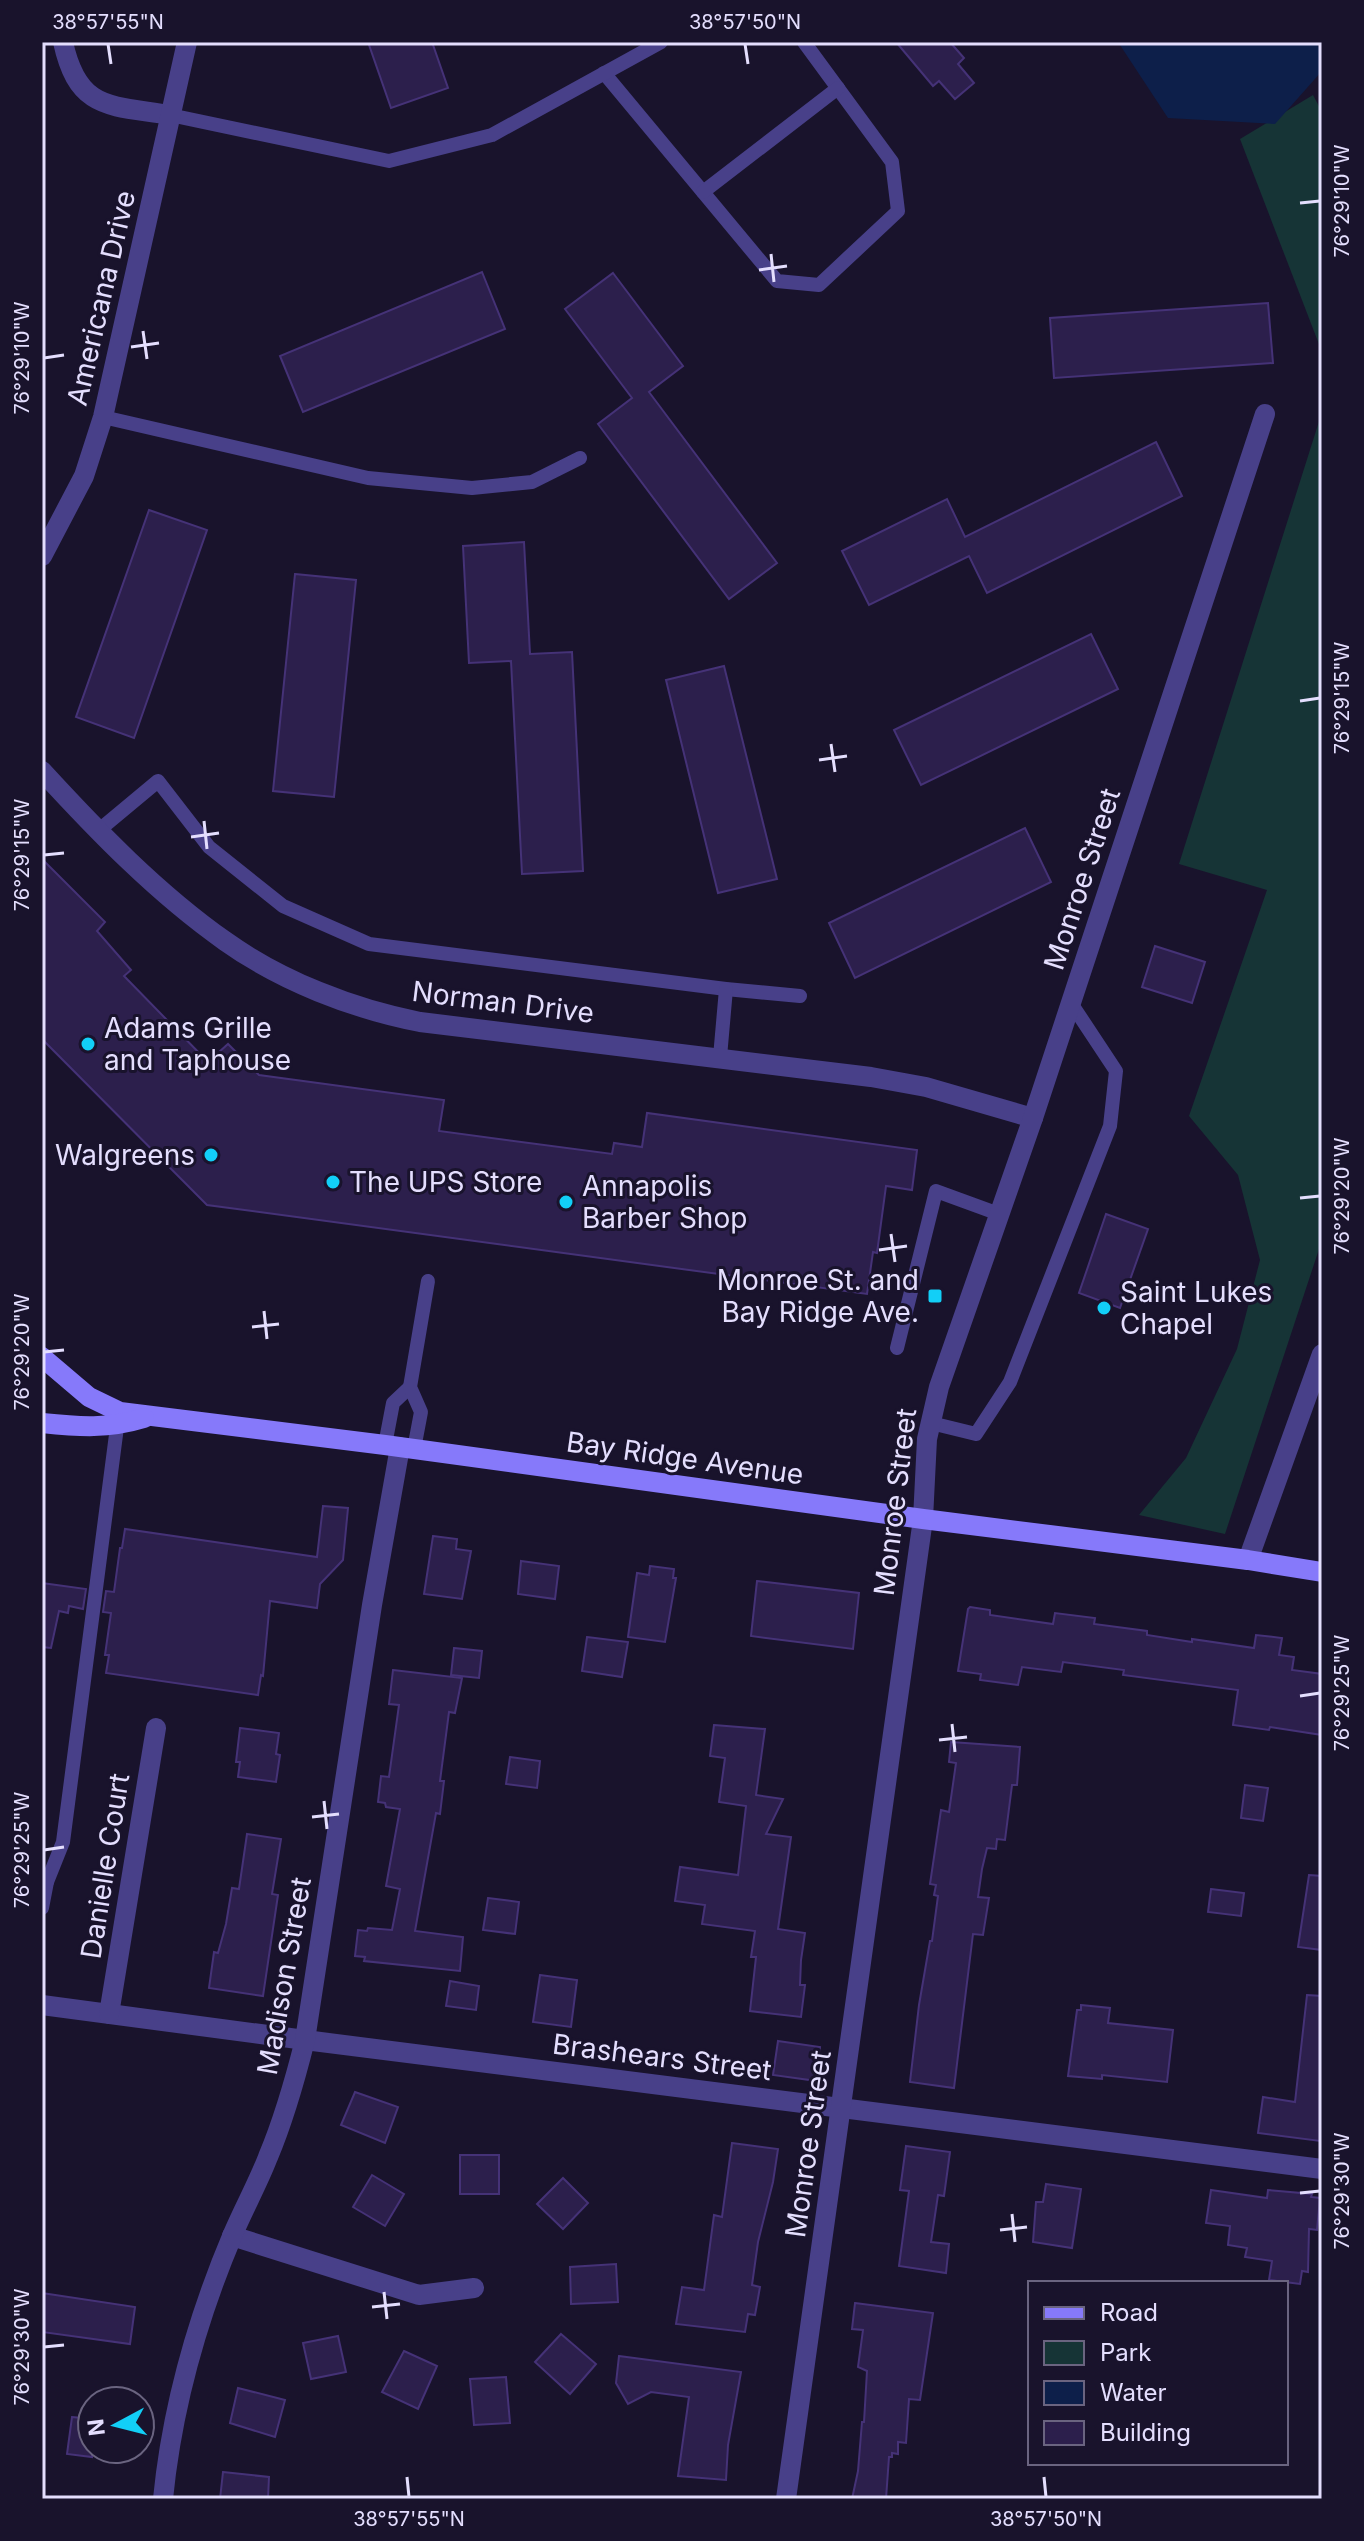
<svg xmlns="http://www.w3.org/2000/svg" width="1364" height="2541" viewBox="0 0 1364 2541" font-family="Inter,sans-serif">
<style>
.green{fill:#163436}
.water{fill:#0d1f4a}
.building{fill:#2c1f4c;stroke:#453277;stroke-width:2}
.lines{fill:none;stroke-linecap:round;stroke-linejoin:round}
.lane{stroke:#484089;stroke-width:14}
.street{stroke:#484089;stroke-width:20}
.secondary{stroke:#8679fa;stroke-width:20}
.ticks{fill:none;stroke:#e4defe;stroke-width:3}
.poi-dot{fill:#12cff7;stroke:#19132c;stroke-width:3}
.labels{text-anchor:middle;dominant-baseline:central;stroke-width:6;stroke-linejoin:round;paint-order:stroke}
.street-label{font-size:28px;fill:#e4defe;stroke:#19132c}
.poi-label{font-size:28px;fill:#e4defe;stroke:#19132c;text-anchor:start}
.neatline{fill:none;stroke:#e4defe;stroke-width:3}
.ticks-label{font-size:20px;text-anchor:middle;fill:#e4defe}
</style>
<rect width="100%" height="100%" fill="#19132c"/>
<g class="green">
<polygon points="1313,95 1322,112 1322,352 1240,139"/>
<polygon points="1322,412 1322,1240 1225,1534 1139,1515 1186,1458 1237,1349 1260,1260 1238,1175 1189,1116 1267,890 1179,864"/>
</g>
<polygon class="water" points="1118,42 1316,42 1322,54 1322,71 1275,124 1168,118"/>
<g class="building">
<polygon points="368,42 432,42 448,88 391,108"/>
<polygon points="896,42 950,42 964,58 958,64 974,83 955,99 939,81 933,86"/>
<polygon points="482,272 505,329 303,412 280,356"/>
<polygon points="613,273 683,366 649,392 777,563 729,599 598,424 632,398 565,309"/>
<polygon points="1268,303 1273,363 1054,378 1050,318"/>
<polygon points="1156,442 1182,496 987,593 969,556 869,605 842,551 947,499 965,537"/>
<polygon points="149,510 207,530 134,738 76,717"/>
<polygon points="524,542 530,654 572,652 583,871 522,874 511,661 469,663 463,546"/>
<polygon points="295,574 356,580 334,797 273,791"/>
<polygon points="1091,634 1118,689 921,785 894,730"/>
<polygon points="724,666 777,879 718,893 666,680"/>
<polygon points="1025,828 1051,882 855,978 829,923"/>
<polygon points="42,859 105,922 97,931 131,970 124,976 208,1062 228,1044 259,1075 444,1100 439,1131 612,1154 614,1143 642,1147 647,1113 917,1150 912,1190 886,1186 877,1253 873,1252 867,1294 207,1205 42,1039"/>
<polygon points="1155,946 1205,962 1192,1003 1142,987"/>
<polygon points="1106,1214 1148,1229 1120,1308 1079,1293"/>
<polygon points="323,1506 348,1508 343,1560 320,1584 317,1608 270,1601 263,1676 261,1675 258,1695 106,1673 109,1655 105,1655 111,1613 103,1612 106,1591 114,1592 120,1548 122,1548 125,1529 317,1557"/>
<polygon points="433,1536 457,1539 456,1549 471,1551 462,1599 424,1594"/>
<polygon points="521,1561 559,1566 555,1599 518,1594"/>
<polygon points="650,1566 674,1569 673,1578 676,1578 665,1642 628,1637 637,1573 649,1575"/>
<polygon points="757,1581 859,1593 853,1649 751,1636"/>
<polygon points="42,1583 86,1589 83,1609 69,1606 68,1613 59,1611 51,1648 42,1647"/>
<polygon points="970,1607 990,1610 990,1615 1053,1624 1055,1613 1095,1618 1094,1624 1147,1631 1147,1635 1192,1642 1192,1639 1254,1648 1256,1635 1282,1638 1279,1655 1294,1657 1292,1670 1322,1674 1322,1735 1270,1727 1269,1730 1233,1725 1238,1690 1123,1675 1124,1670 1063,1662 1061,1672 1022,1667 1018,1685 980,1680 981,1674 958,1671 968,1609"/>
<polygon points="587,1637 628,1642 622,1677 582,1671"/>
<polygon points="454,1648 482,1651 479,1678 451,1675"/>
<polygon points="393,1670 462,1678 455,1713 449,1712 440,1781 444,1781 440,1814 436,1813 415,1931 463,1937 460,1971 364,1961 365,1957 355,1956 358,1930 367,1931 368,1928 392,1930 400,1889 386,1886 400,1809 386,1807 385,1803 378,1802 381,1776 389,1777 399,1705 389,1704"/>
<polygon points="714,1725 765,1729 756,1795 783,1799 766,1834 791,1837 778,1929 805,1933 801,1960 800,1985 805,1985 801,2017 750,2011 756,1957 751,1957 755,1931 702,1924 705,1905 675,1901 680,1867 738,1875 746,1806 719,1802 725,1758 710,1756"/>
<polygon points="240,1728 279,1733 276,1754 280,1755 276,1782 238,1777 240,1762 236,1762"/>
<polygon points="951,1742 1020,1747 1017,1785 1012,1785 1005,1840 997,1839 996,1849 987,1848 982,1869 978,1897 989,1898 983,1935 973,1934 954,2088 910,2082 919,2005 930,1941 932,1941 938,1896 934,1895 936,1885 930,1884 941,1810 949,1812 956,1763 949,1762"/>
<polygon points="510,1757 540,1761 537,1788 506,1784"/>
<polygon points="1245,1785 1268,1788 1263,1821 1241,1818"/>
<polygon points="247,1834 281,1839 272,1894 278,1895 263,1996 209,1988 214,1952 218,1953 226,1924 232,1888 239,1889"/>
<polygon points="1309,1875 1322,1876 1322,1950 1298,1947"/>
<polygon points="1211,1889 1244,1893 1241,1916 1208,1912"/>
<polygon points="488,1898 519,1902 515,1934 483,1930"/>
<polygon points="540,1975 577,1980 571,2027 533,2022"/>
<polygon points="450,1981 479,1986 476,2010 446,2006"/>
<polygon points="1307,1995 1322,1996 1322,2119 1320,2141 1258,2133 1263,2097 1295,2102"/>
<polygon points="1081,2005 1110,2008 1108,2023 1173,2030 1167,2082 1102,2075 1102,2079 1068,2076 1077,2010 1081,2010"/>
<polygon points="778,2041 820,2047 817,2081 773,2075"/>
<polygon points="355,2092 398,2107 385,2143 341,2125"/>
<polygon points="732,2143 778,2149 773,2182 758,2242 752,2285 760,2287 755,2315 748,2314 745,2332 676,2324 682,2287 704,2290 714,2215 722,2217"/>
<polygon points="906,2146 950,2152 944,2196 938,2195 931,2242 949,2244 946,2273 899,2266 909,2191 900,2190"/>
<rect x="460" y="2155" width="39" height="39"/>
<polygon points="372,2175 404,2194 385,2226 353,2207"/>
<polygon points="563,2178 588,2203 563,2229 537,2204"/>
<polygon points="1046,2184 1081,2189 1072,2248 1033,2242 1036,2202 1043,2202"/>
<polygon points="1211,2190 1267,2198 1268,2190 1312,2194 1311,2197 1320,2198 1317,2230 1309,2229 1308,2272 1302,2271 1300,2284 1269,2280 1272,2261 1245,2257 1247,2248 1228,2245 1230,2226 1206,2223"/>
<polygon points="616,2264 618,2302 571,2304 570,2267"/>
<polygon points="42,2293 135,2307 130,2344 42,2332"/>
<polygon points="855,2303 933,2313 920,2400 909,2399 906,2443 898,2442 898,2454 892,2453 892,2457 889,2457 886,2499 852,2499 858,2471 862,2422 864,2422 867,2371 858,2367 863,2330 852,2329"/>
<polygon points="561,2334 596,2364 570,2394 535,2362"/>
<polygon points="338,2336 346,2372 311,2379 303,2343"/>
<polygon points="404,2351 437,2366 418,2409 382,2392"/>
<polygon points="619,2356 741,2372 728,2445 726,2480 678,2476 689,2397 651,2392 628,2404 616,2383"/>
<polygon points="506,2377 510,2423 474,2425 470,2379"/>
<polygon points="238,2388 285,2400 275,2437 230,2423"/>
<polygon points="72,2417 92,2419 92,2457 67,2454"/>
<polygon points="223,2472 269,2477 268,2499 220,2499"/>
</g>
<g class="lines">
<g class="lane">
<polyline points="604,73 777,281 819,285 898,211 892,162 804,42"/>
<polyline points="170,115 389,161 492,135 661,42"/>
<polyline points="703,192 838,88"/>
<polyline points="103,417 368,478 472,488 532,482 580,458"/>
<polyline points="98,831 158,781 209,847 283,906 369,944 726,989 800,996"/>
<polyline points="720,1057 726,989"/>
<polyline points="897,1348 936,1191 999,1214"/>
<polyline points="931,1423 976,1434 1010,1382 1110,1126 1116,1071 1071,1003"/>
<polyline points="385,1445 393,1403 410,1387"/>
<polyline points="414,1449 421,1412 410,1387 428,1281"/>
<polyline points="42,1878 47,1882 42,1908"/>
<polyline points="47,1882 63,1842 117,1427"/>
</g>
<g class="street">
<path d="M63 42C78 111 110 105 170 115"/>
<polyline points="42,556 84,476 103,417 187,42"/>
<path d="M42 771C98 832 157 893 225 941 281 981 353 1009 420 1022L871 1077 926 1087 1033 1118"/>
<polyline points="1248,1560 1322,1354"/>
<polyline points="42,2005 305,2040 1322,2169"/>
<polyline points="109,2014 156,1728"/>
<polyline points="232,2236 419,2295 474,2288"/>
<path d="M163 2499C172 2408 197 2319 233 2234 244 2208 258 2183 268 2157 284 2119 295 2080 305 2040L372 1605 400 1447"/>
<polyline points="786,2499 923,1519 927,1439 939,1387 1033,1118 1265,414"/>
</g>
<g class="secondary">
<polyline points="42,1357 89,1397 120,1412 385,1445 923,1519 1248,1560 1322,1572"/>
<path d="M42 1423C80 1427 108 1429 144 1418"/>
</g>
</g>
<path class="ticks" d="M108 44 111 64M745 44 748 64M1300 203 1320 201M771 254 774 282M759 270 787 266M143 331 147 359M131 347 159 343M44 358 64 355M1300 701 1320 698M831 744 835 772M819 760 847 756M204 821 207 849M191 837 219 833M44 855 64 853M1300 1198 1320 1196M891 1234 895 1262M879 1250 907 1246M264 1311 267 1339M252 1327 279 1324M44 1352 64 1350M1300 1696 1320 1693M952 1724 955 1752M939 1740 967 1737M324 1801 327 1829M312 1817 339 1814M44 1850 64 1847M1300 2193 1320 2191M1012 2214 1015 2242M1000 2230 1027 2227M384 2292 387 2319M372 2307 400 2304M44 2347 64 2345M407 2477 409 2497M1044 2477 1046 2497"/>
<g class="poi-dot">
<circle cx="88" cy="1044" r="8"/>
<circle cx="211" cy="1155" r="8"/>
<circle cx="333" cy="1182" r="8"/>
<circle cx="566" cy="1202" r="8"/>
<rect x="927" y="1288" width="16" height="16" rx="4"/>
<circle cx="1104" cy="1308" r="8"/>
</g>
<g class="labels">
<g class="street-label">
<text transform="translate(101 298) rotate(-77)">Americana Drive</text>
<text transform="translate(1082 879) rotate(-72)">Monroe Street</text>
<text transform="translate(503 1002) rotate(7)">Norman Drive</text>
<text transform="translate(685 1458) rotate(8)">Bay Ridge Avenue</text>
<text transform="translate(895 1502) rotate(-83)">Monroe Street</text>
<text transform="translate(105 1866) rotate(-81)">Danielle Court</text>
<text transform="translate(284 1976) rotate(-80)">Madison Street</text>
<text transform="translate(662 2057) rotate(7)">Brashears Street</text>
<text transform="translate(808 2144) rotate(-82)">Monroe Street</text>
</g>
<g class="poi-label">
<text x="104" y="1028">Adams Grille<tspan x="104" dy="32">and Taphouse</tspan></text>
<text x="195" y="1155" text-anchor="end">Walgreens</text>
<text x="349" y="1182">The UPS Store</text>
<text x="582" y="1186">Annapolis<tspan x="582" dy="32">Barber Shop</tspan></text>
<text x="919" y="1280" text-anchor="end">Monroe St. and<tspan x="919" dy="32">Bay Ridge Ave.</tspan></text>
<text x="1120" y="1292">Saint Lukes<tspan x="1120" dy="32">Chapel</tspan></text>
</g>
</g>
<rect width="1364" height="2541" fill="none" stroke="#19132c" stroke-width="88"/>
<rect x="1028" y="2281" width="260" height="184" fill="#19132c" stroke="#6a6480" stroke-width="2"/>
<rect x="1044" y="2307" width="40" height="12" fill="#8679fa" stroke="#6a6480" stroke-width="2"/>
<text x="1100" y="2321" font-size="24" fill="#e4defe">Road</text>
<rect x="1044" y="2341" width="40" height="24" fill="#163436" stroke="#6a6480" stroke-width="2"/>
<text x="1100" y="2361" font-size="24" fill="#e4defe">Park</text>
<rect x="1044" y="2381" width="40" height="24" fill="#0d1f4a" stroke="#6a6480" stroke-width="2"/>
<text x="1100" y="2401" font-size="24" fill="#e4defe">Water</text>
<rect x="1044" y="2421" width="40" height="24" fill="#2c1f4c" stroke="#6a6480" stroke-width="2"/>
<text x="1100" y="2441" font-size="24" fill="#e4defe">Building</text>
<g transform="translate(116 2425) rotate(263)"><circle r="38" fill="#19132c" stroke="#6a6480" stroke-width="2"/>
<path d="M0-6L14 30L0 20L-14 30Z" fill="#12cff7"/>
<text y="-12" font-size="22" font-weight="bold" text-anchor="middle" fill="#e4defe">N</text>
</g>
<rect x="44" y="44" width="1276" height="2453" class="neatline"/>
<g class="ticks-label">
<text x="108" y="29">38°57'55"N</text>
<text x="745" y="29">38°57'50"N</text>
<text transform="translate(1342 201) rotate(-90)" y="7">76°29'10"W</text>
<text transform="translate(22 358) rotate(-90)" y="7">76°29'10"W</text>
<text transform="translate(1342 698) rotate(-90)" y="7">76°29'15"W</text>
<text transform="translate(22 855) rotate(-90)" y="7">76°29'15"W</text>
<text transform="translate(1342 1196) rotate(-90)" y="7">76°29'20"W</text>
<text transform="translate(22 1352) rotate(-90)" y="7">76°29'20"W</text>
<text transform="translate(1342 1693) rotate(-90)" y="7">76°29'25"W</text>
<text transform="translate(22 1850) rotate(-90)" y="7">76°29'25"W</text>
<text transform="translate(1342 2191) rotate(-90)" y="7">76°29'30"W</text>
<text transform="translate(22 2347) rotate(-90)" y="7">76°29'30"W</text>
<text x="409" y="2526">38°57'55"N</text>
<text x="1046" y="2526">38°57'50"N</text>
</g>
</svg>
